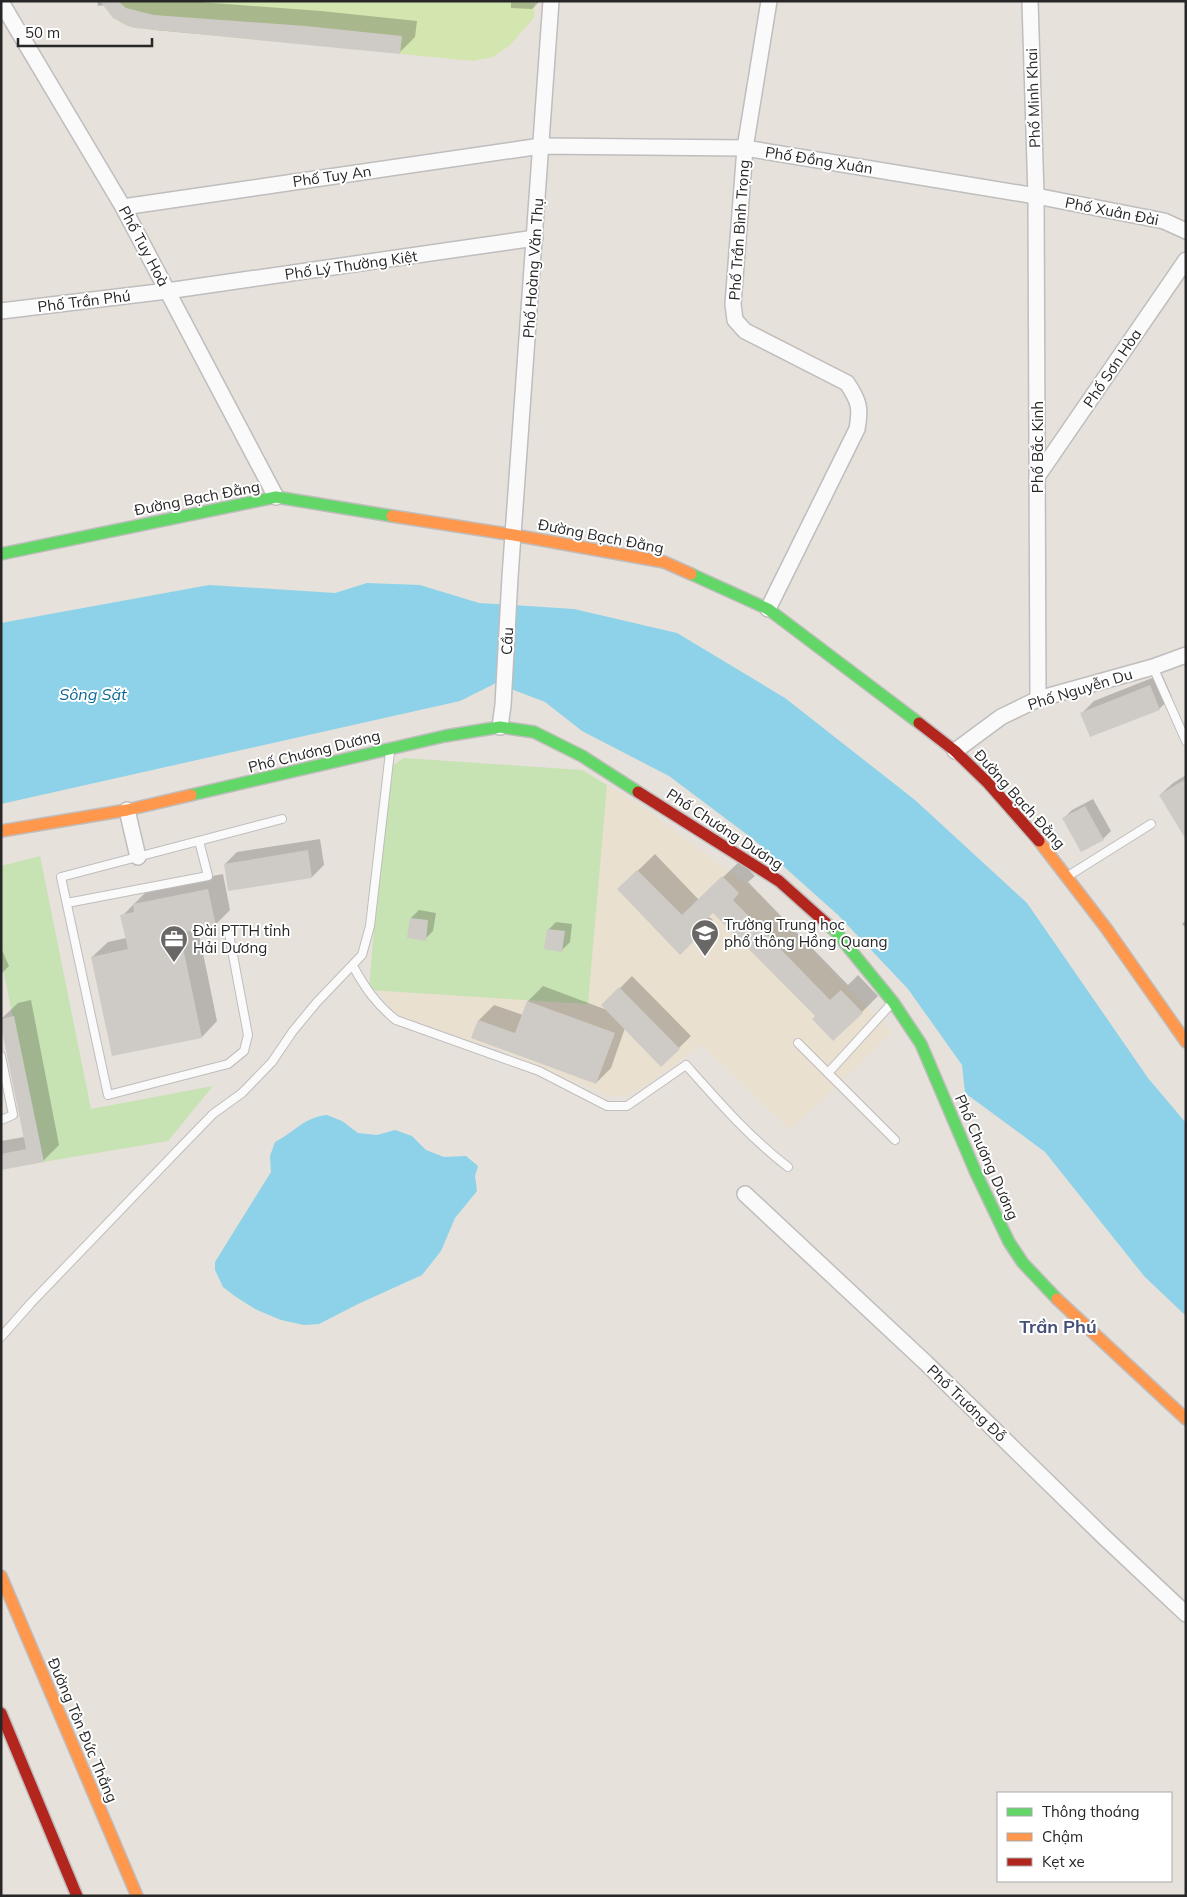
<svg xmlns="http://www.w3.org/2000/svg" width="1187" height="1897" viewBox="0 0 1187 1897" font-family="Mulish,sans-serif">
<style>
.education{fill:#e9e0cf}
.green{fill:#c7e2b3}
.pitch{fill:#d3e6b0}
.water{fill:#8dd2e9}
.shadow{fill:#0003}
.building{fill:#cecbc7}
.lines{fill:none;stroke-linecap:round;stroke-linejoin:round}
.lane-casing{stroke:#bfbdbd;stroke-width:10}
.street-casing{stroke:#bfbdbd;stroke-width:18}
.fast-casing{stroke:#bfbdbd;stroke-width:14}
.slow-casing{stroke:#bfbdbd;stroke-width:14}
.jam-casing{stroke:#bfbdbd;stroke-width:14}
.lane{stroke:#fbfafa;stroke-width:8}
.street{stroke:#fbfafa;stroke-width:15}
.fast{stroke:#63d668;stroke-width:11}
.slow{stroke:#ff974d;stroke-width:11}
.jam{stroke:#b3261e;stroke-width:11}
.labels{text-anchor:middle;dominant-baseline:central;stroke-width:4;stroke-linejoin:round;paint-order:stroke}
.street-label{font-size:15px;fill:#272727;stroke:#fff}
.poi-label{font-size:15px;fill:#272727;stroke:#fff;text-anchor:start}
.water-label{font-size:16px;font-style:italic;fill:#0c6695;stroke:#fff}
.quarter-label{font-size:18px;font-weight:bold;fill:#475077;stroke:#fff}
</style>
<rect width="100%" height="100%" fill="#e6e1db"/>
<polygon class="education" points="607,785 635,802 759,893 785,924 892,1032 790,1130 701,1045 643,1088 624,1096 608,1095 515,1056 403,1017 391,1009 379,992 378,989 588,1003"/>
<g class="green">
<polygon points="404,758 582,770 607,785 588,1004 369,990 387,769"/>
<polygon points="40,856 91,1109 213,1086 168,1141 43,1162 1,960 1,866"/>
</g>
<path class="pitch" d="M100 1H535L534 18 509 46 493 57 473 61 135 28C117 24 111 16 100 1Z"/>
<g class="water">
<polygon points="367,583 420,585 479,603 574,609 677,633 785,698 915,800 1027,903 1148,1078 1186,1123 1186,1316 1144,1276 1045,1152 965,1093 962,1065 908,989 838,915 753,839 669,776 582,731 545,702 496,683 460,701 1,804 1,623 209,585 335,593"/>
<path d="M327 1115 342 1121 358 1133 377 1135 395 1130 412 1136 426 1150 444 1157 466 1156 478 1166 475 1176 477 1191 455 1218 441 1251 422 1275 358 1304 319 1324 304 1325 281 1320 257 1310 236 1297 223 1287 215 1270V1262L271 1172 270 1156 275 1142C295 1132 304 1117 327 1115Z"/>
</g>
<g class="shadow">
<polygon points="97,1 187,1 321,11 417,21 415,37 400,52 155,30 128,25 105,5 98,6"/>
<polygon points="511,1 540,1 532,9 511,8"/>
<polygon points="1162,674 1172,697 1159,709 1082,713 1094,701"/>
<polygon points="1186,775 1186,837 1160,795 1173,783"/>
<polygon points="1093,799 1111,831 1103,839 1064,818 1072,810"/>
<polygon points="320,839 324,865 312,877 225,864 237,852"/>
<polygon points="655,854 699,900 740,861 755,876 748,882 848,985 858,975 878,996 862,1012 817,1016 713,911 708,916 713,920 680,953 619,889"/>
<polygon points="223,874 230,910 215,925 198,929 217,1021 202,1037 113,1055 92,957 108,942 126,938 122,916 149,889"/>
<polygon points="419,910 436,913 433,931 425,939 411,918"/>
<polygon points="1186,920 1186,928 1182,924"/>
<polygon points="556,922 572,924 570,942 562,950 548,930"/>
<polygon points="1,948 9,966 1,974"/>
<polygon points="632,976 691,1036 661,1066 625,1028 611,1068 596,1083 473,1037 479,1020 494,1005 523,1015 528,1001 543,986 607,1010 603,1005"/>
<polygon points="31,1000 59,1145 43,1161 1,1169 1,1141 24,1137 1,1019 18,1003"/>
</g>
<g class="building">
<polygon points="100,1 118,1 126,8 154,15 305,26 402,36 400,54 135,28 128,26 113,18"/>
<polygon points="1150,685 1160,710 1090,737 1080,713"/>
<polygon points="1186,779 1186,840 1159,795"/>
<polygon points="1085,806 1104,840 1081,852 1062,818"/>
<polygon points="308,850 312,878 228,891 224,864"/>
<polygon points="637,870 682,915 722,876 739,893 733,900 830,1000 841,990 863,1013 833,1041 812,1019 815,1016 713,913 693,933 697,938 680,955 617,889"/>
<polygon points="208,889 216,926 180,933 202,1038 112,1056 91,957 128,949 120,915 134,912 133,904"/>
<polygon points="410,918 428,920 426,941 407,938"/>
<polygon points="547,929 565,931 562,952 544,949"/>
<polygon points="619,987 680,1049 661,1067 601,1005"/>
<polygon points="527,1001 615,1033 596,1084 471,1038 478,1020 515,1033"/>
<polygon points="14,1016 44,1162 1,1170 1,1154 26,1149 1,1026 1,1019"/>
</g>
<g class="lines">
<g class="lane-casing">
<g id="lane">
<polyline points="1153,667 1186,741"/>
<polyline points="1068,876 1151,824"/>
<polyline points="67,903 208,876 199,841"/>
<polyline points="229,934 248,1035 244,1051 228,1064 108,1095 61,877 282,819"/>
<path d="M353 966C365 988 377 1005 396 1020L539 1071 607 1106H627L686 1065C718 1101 750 1138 788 1167"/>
<polyline points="798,1043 895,1140"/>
<polyline points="1,1056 13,1115 1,1120"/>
<polyline points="828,1073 892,1003"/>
<polyline points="1,1337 31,1303 179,1149 213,1114 242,1093 272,1062 293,1031 317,1002 362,955 370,926 390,752"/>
</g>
</g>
<g class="street-casing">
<g id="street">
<polyline points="1030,1 1036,196 1038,699"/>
<polyline points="1,2 123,207 276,497"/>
<polyline points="123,207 541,146 745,148 1036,196 1164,221 1186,231"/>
<polyline points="1,311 167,291 535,238"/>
<polyline points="1037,477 1186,260"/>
<path d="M768 609 857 429C861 408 859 401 847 383L745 331 735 320 733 304 745 148 769 1"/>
<polyline points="500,727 503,705 510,577 551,1"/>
<polyline points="955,751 1001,717 1038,699 1153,667 1186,655"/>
<polyline points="127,810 138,857"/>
<polyline points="745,1194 926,1363 1103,1536 1186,1614"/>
</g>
</g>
<g class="fast-casing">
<g id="fast">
<polyline points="1,554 276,497 392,516"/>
<polyline points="691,574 768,609 919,723"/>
<polyline points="191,795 445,736 500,727 534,732 582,756 638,792"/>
<polyline points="826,923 835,931 893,1002 921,1044 976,1173 1009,1242 1023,1263 1057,1299"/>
</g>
</g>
<g class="slow-casing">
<g id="slow">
<polyline points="392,516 514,535 664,562 691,574"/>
<polyline points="1,831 127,810 191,795"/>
<polyline points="1039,841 1106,928 1186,1042"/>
<polyline points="1057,1299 1186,1419"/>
<polyline points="1,1576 137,1896"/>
</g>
</g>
<g class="jam-casing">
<g id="jam">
<polyline points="919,723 955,751 988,783 1039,841"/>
<polyline points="638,792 779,881 826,923"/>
<polyline points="1,1713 77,1896"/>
</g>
</g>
<use href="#lane" class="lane"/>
<use href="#street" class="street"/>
<use href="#fast" class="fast"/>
<use href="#slow" class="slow"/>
<use href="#jam" class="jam"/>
</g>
<defs>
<g id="school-pin" transform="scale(1.4375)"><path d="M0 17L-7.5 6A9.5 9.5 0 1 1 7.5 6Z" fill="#6a6866" stroke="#fff"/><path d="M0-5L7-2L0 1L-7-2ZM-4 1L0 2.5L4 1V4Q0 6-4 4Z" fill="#fff"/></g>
<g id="office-pin" transform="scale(1.4375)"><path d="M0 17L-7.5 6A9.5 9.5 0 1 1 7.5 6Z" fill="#6a6866" stroke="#fff"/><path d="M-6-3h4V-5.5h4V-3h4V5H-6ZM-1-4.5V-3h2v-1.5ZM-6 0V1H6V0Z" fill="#fff"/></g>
</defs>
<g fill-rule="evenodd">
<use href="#school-pin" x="705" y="933"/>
<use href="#office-pin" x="174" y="939"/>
</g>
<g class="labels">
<g class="street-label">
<text transform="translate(1033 98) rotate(-92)">Phố Minh Khai</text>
<text transform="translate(819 160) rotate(9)">Phố Đồng Xuân</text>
<text transform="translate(332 176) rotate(-8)">Phố Tuy An</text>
<text transform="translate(1112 211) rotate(11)">Phố Xuân Đài</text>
<text transform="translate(739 230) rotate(-86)">Phố Trần Bình Trọng</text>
<text transform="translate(144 246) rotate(62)">Phố Tuy Hoà</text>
<text transform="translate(351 265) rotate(-8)">Phố Lý Thường Kiệt</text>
<text transform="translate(533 268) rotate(-86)">Phố Hoàng Văn Thụ</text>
<text transform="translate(84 301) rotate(-7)">Phố Trần Phú</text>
<text transform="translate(1112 368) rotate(-56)">Phố Sơn Hòa</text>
<text transform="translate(1037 447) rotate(-90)">Phố Bắc Kinh</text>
<text transform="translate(197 498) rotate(-11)">Đường Bạch Đằng</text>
<text transform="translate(601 536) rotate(11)">Đường Bạch Đằng</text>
<text transform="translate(507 641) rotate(-87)">Cầu</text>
<text transform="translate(1080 689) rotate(-17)">Phố Nguyễn Du</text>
<text transform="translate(314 751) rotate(-14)">Phố Chương Dương</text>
<text transform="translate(1020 799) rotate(48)">Đường Bạch Đằng</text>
<text transform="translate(725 829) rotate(33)">Phố Chương Dương</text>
<text transform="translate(987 1157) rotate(66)">Phố Chương Dương</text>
<text transform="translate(967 1403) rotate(44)">Phố Trương Đỗ</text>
<text transform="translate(83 1730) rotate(67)">Đường Tôn Đức Thắng</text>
</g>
<g class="poi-label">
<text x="724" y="924">Trường Trung học<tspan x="724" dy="17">phổ thông Hồng Quang</tspan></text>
<text x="193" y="930">Đài PTTH tỉnh<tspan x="193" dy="17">Hải Dương</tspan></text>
</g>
<g class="water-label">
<text x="93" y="694">Sông Sặt</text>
</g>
<g class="quarter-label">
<text x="1058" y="1326">Trần Phú</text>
</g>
</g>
<rect width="1187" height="1897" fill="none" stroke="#272727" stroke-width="5"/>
<rect x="997" y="1792" width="175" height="90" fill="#ffffff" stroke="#a9a9a9"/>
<rect x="1007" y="1808" width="25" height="8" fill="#63d668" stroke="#a9a9a9"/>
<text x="1042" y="1817" font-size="15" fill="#272727">Thông thoáng</text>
<rect x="1007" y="1833" width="25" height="8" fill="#ff974d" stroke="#a9a9a9"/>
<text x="1042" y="1842" font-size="15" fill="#272727">Chậm</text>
<rect x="1007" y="1858" width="25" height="8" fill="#b3261e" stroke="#a9a9a9"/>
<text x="1042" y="1867" font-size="15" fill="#272727">Kẹt xe</text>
<path d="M18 38v8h134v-8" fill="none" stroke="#272727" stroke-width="2.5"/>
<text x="25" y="38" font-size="15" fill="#272727" stroke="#ffffff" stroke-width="4" paint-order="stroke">50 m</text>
</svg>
